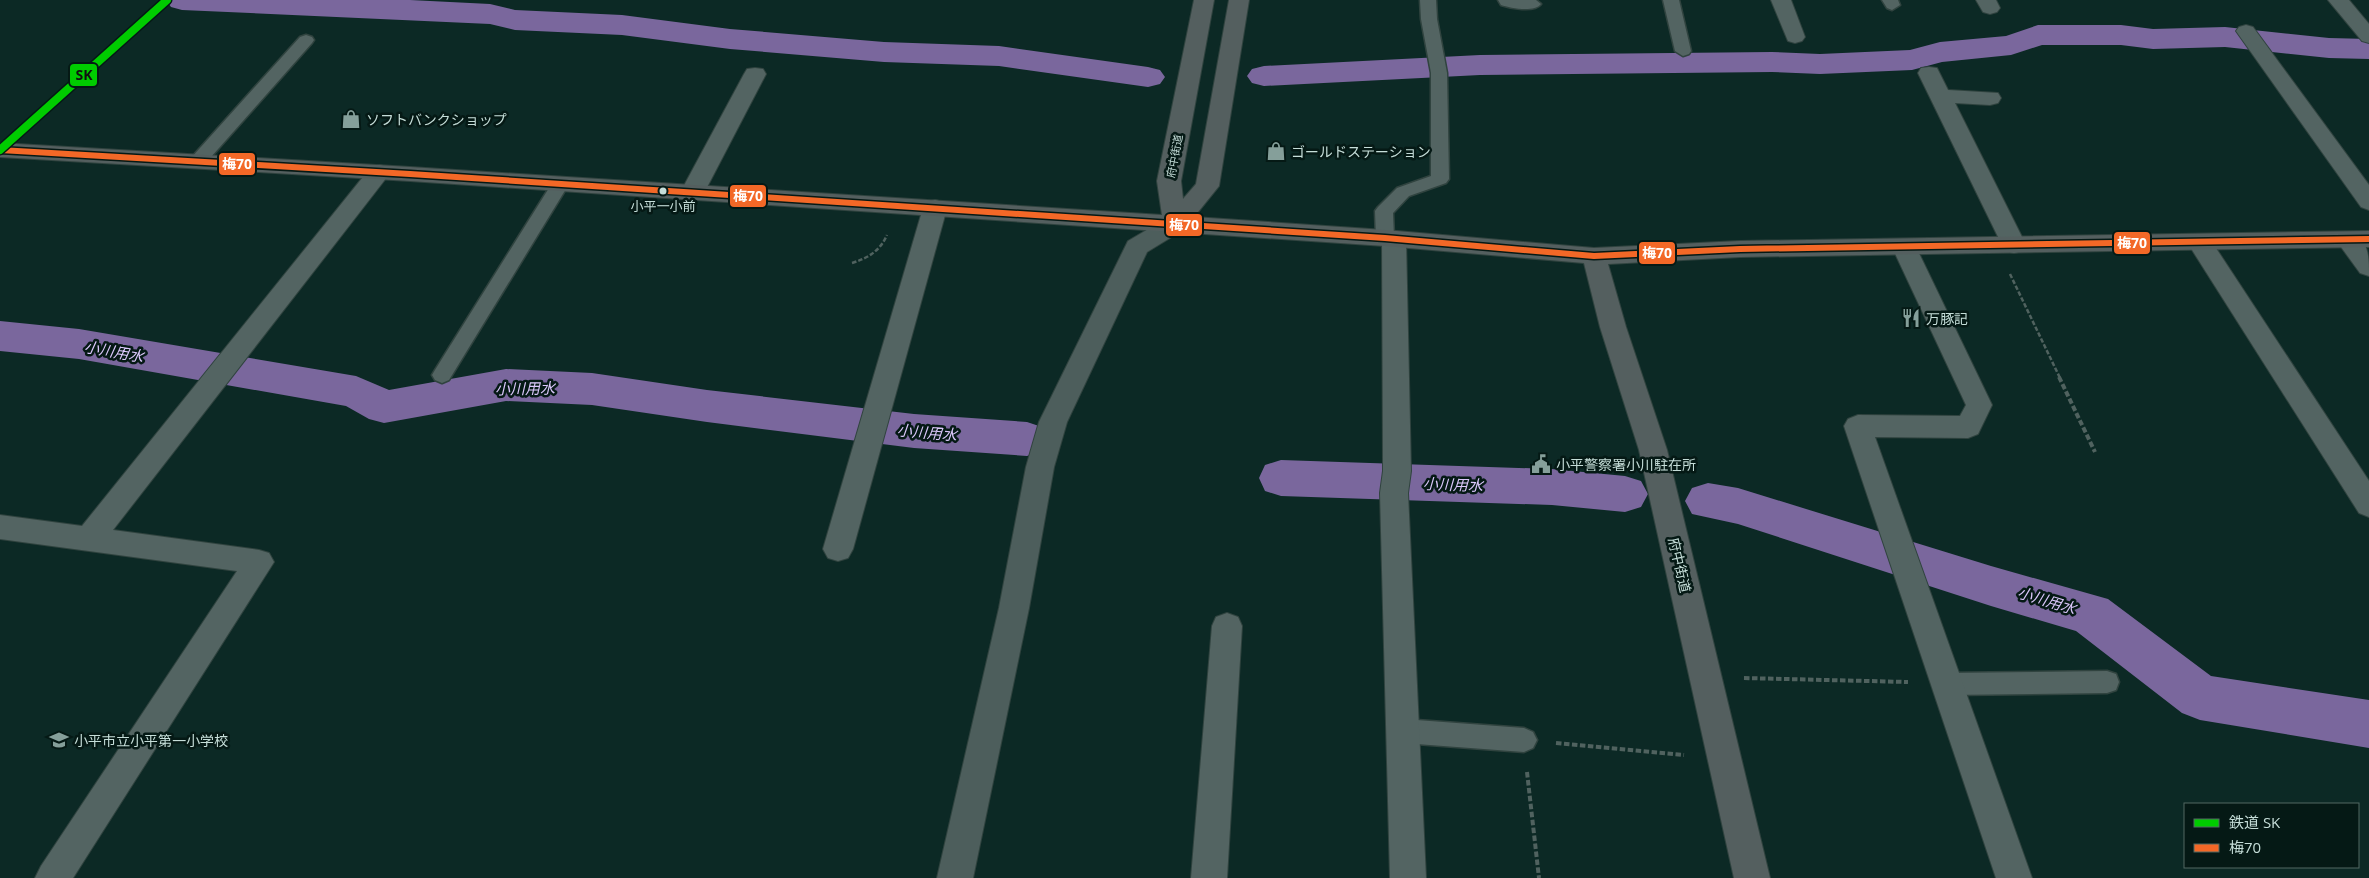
<svg xmlns="http://www.w3.org/2000/svg" width="2369" height="878" viewBox="0 0 2369 878" font-family="'Open Sans','Noto Sans JP',sans-serif">
<style>
.lines{fill:none;stroke-linecap:round;stroke-linejoin:round}
.canal{fill:#7a679d;fill-rule:evenodd}
.lane-casing{stroke:#30433f;stroke-width:3}
.street-casing{stroke:#30433f;stroke-width:2}
.secondary-casing{stroke:#30433f;stroke-width:2}
.primary-casing{stroke:#30433f;stroke-width:2}
.path-far1{stroke:#50625f;stroke-width:2.5;stroke-dasharray:4.5 2;stroke-linecap:butt}
.path{stroke:#50625f;stroke-width:4;stroke-dasharray:5.5 2.5;stroke-linecap:butt}
.lane{fill:#536462;fill-rule:evenodd}
.street{fill:#536462;fill-rule:evenodd}
.secondary{fill:#4d5e5c;fill-rule:evenodd}
.primary{fill:#545f5f;fill-rule:evenodd}
.bus-1-casing{stroke:#051915;stroke-width:9}
.bus-1{stroke:#f36827;stroke-width:6}
.rail-1-casing{stroke:#051915;stroke-width:11}
.rail-1{stroke:#0c0;stroke-width:8}
.bus-dot{fill:#c6ded9;stroke:#051915;stroke-width:2}
.labels{text-anchor:middle;dominant-baseline:central;stroke-width:5;stroke-linejoin:round;paint-order:stroke}
.far-street-label{font-size:11px;fill:#c6ded9;stroke:#051915}
.bus-label{font-size:13px;fill:#c6ded9;stroke:#051915}
.poi-label{font-size:14px;fill:#c6ded9;stroke:#051915;text-anchor:start}
.street-label{font-size:14px;fill:#c6ded9;stroke:#051915}
.water-label{font-size:15px;font-style:italic;fill:#dcc8fc;stroke:#051915}
.line-badge{stroke:#051915;stroke-width:2}
.badge-label{font-size:14px;text-anchor:middle;font-weight:bold;fill:#fff}
.pale-badge-label{font-size:14px;text-anchor:middle;font-weight:bold;fill:#111}
</style>
<rect width="100%" height="100%" fill="#0c2925"/>
<g class="lines">
<g class="canal">
<polygon points="166,0 410,0 490,4 515,10 622,15 730,29 884,42 999,46 1148,67 1160,70 1165,77 1160,84 1148,87 999,66 884,62 730,49 622,35 515,30 490,24 182,10 171,7"/>
<polygon points="2038,25 2121,25 2153,29 2225,27 2329,38 2369,39 2369,59 2329,58 2225,47 2153,49 2121,45 2042,45 2011,55 1942,62 1912,70 1820,74 1772,72 1480,75 1264,86 1252,83 1247,76 1252,69 1264,66 1480,55 1772,52 1820,54 1910,50 1940,42 2006,36"/>
<polygon points="0,321 79,329 356,376 389,390 506,369 592,373 707,390 914,414 1027,422 1042,427 1049,439 1042,451 1027,456 914,448 707,422 592,405 506,401 384,423 369,419 346,406 79,359 0,351"/>
<polygon points="1281,460 1552,469 1625,476 1641,481 1648,494 1641,507 1625,512 1552,505 1281,496 1265,491 1259,478 1265,465"/>
<polygon points="1708,483 1738,488 1991,566 2108,599 2211,676 2369,700 2369,748 2200,720 2182,713 2076,631 1991,606 1738,524 1692,514 1685,501 1692,488"/>
</g>
<g class="lane-casing">
<g id="lane">
<polygon points="1420,0 1436,0 1437,19 1447,73 1449,179 1446,183 1409,196 1393,213 1394,238 1392,242 1385,244 1378,242 1376,238 1375,211 1378,207 1397,188 1431,176 1431,73 1421,19"/>
<path d="M1498 0H1536L1541 4C1534 13 1510 8 1501 5Z"/>
<polygon points="1663,0 1679,0 1691,51 1689,54 1683,56 1675,51"/>
<polygon points="1882,0 1898,0 1900,5 1892,10 1887,8"/>
<polygon points="306,35 312,37 314,40 312,43 203,166 191,166 188,162 191,158 300,37"/>
<polygon points="560,178 566,180 569,184 449,380 442,383 435,380 432,375 435,370 554,180"/>
<polygon points="2107,671 2116,674 2119,682 2116,690 2107,693 1947,695 1938,692 1935,684 1938,676 1947,673"/>
<polygon points="1403,719 1524,728 1533,732 1537,740 1533,748 1524,752 1403,743 1394,739 1390,731 1394,723"/>
</g>
</g>
<g class="street-casing">
<g id="street">
<polygon points="1771,0 1791,0 1805,37 1802,41 1795,43 1788,41"/>
<polygon points="1976,0 1996,0 2000,8 1997,12 1990,14 1983,12"/>
<polygon points="2328,0 2349,0 2369,24 2369,43 2362,41"/>
<polygon points="2246,25 2253,27 2369,185 2369,210 2361,207 2236,31 2239,27"/>
<polygon points="1929,67 1937,68 1948,90 1998,93 2001,98 1998,103 1990,105 1955,103 2026,245 2023,251 2014,253 2005,251 2002,245 1918,73 1921,68"/>
<polygon points="755,68 763,69 766,74 704,193 700,198 692,201 684,198 680,193 744,74 747,69"/>
<polygon points="379,165 387,167 390,172 387,177 113,530 259,550 269,553 274,562 73,878 35,878 41,866 237,571 0,539 0,515 82,526 371,167"/>
<polygon points="935,200 943,202 947,208 853,549 848,558 838,561 828,558 823,549 923,208 927,202"/>
<polygon points="1394,231 1403,233 1406,239 1411,471 1408,493 1426,878 1390,878 1380,493 1383,471 1382,239 1385,233"/>
<path d="M2348 232C2369 238 2369 256 2369 276L2360 273 2336 240 2339 234Z"/>
<polygon points="2199,234 2208,236 2369,481 2369,517 2359,513 2187,242 2190,236"/>
<polygon points="1904,239 1913,241 1916,247 1992,405 1978,434 1968,438 1875,437 2032,878 1996,878 1844,426 1848,419 1858,415 1960,416 1966,405 1892,247 1895,241"/>
<polygon points="1227,613 1238,617 1242,626 1227,878 1191,878 1212,626 1216,617"/>
</g>
</g>
<g class="secondary-casing">
<polygon id="secondary" points="1175,216 1183,218 1187,224 1183,230 1147,252 1067,422 1054,467 1029,608 973,878 937,878 999,608 1026,467 1039,422 1128,241 1167,218"/>
</g>
<g class="primary-casing">
<polygon id="primary" points="1194,0 1214,0 1181,181 1183,199 1196,184 1229,0 1249,0 1219,186 1194,217 1385,230 1594,248 1740,241 2369,231 2369,247 1740,257 1608,264 1626,327 1667,450 1770,878 1734,878 1639,450 1600,327 1584,263 1385,246 410,181 0,157 0,143 410,167 1162,215 1157,181"/>
</g>
<g class="path-far1">
<path d="M852 263C868 258 880 251 887 235"/>
<polyline points="2010,274 2060,378"/>
</g>
<g class="path">
<polyline points="2059,377 2095,452"/>
<polyline points="1744,678 1908,682"/>
<polyline points="1556,743 1684,755"/>
<polyline points="1527,772 1539,878"/>
</g>
<use href="#lane" class="lane"/>
<use href="#street" class="street"/>
<use href="#secondary" class="secondary"/>
<use href="#primary" class="primary"/>
<g class="bus-1-casing">
<polyline id="bus-1" points="0,150 410,174 1385,238 1594,256 1740,249 2369,239"/>
</g>
<use href="#bus-1" class="bus-1"/>
<g class="rail-1-casing">
<polyline id="rail-1" points="0,150 167,0"/>
</g>
<use href="#rail-1" class="rail-1"/>
</g>
<defs>
<g id="shop-bare" transform="scale(1.5)"><path d="M-5-2.5h2.3a2.7 3.5 0 0 1 5.4 0H5L5.5 6h-11ZM-1.5-2.5h3a1.5 2.3 0 0 0-3 0Z" fill="#859f9a" stroke="#051915" stroke-width="2.5" paint-order="stroke"/></g>
<g id="restaurant-bare" transform="scale(1.5)"><path d="M-5-6h1v4h1v-4h1v4h1v-4h1v5L-1.5 .5V6h-2V.5L-5-1ZM5-6V6H3V1.5H1.5Q1.5-4 5-6Z" fill="#859f9a" stroke="#051915" stroke-width="2.5" paint-order="stroke"/></g>
<g id="civic-bare" transform="scale(1.5)"><path d="M-.6-6.5H3V-4.5H.6V-3L4-1V1h2V6H-6V1h2V-1L-.6-3ZM-1.2 2.5V6h2.4V2.5Z" fill="#859f9a" stroke="#051915" stroke-width="2.5" paint-order="stroke"/></g>
<g id="school-bare" transform="scale(1.5)"><path d="M0-5L7-2L0 1L-7-2ZM-4 1L0 2.5L4 1V4Q0 6-4 4Z" fill="#859f9a" stroke="#051915" stroke-width="2.5" paint-order="stroke"/></g>
</defs>
<g fill-rule="evenodd">
<use href="#shop-bare" x="351" y="119"/>
<use href="#shop-bare" x="1276" y="151"/>
<use href="#restaurant-bare" x="1911" y="318"/>
<use href="#civic-bare" x="1541" y="464"/>
<use href="#school-bare" x="59" y="740"/>
</g>
<circle class="bus-dot" cx="663" cy="191" r="4.5"/>
<g class="labels">
<g class="far-street-label">
<text transform="translate(1174 156) rotate(-79)">府中街道</text>
</g>
<g class="bus-label">
<text x="663" y="206">小平一小前</text>
</g>
<g class="poi-label">
<text x="366" y="119">ソフトバンクショップ</text>
<text x="1291" y="151">ゴールドステーション</text>
<text x="1926" y="318">万豚記</text>
<text x="1556" y="464">小平警察署小川駐在所</text>
<text x="74" y="740">小平市立小平第一小学校</text>
</g>
<g class="street-label">
<text transform="translate(1680 565) rotate(77)">府中街道</text>
</g>
<g class="water-label">
<text transform="translate(114 351) rotate(10)">小川用水</text>
<text transform="translate(525 388) rotate(-1)">小川用水</text>
<text transform="translate(927 432) rotate(5)">小川用水</text>
<text transform="translate(1453 484) rotate(2)">小川用水</text>
<text transform="translate(2047 600) rotate(17)">小川用水</text>
</g>
</g>
<g class="line-badge">
<rect x="69" y="63" width="29" height="24" rx="5" fill="#0c0"/>
<rect x="218" y="152" width="38" height="24" rx="5" fill="#f36827"/>
<rect x="729" y="184" width="38" height="24" rx="5" fill="#f36827"/>
<rect x="1165" y="213" width="38" height="24" rx="5" fill="#f36827"/>
<rect x="2113" y="231" width="38" height="24" rx="5" fill="#f36827"/>
<rect x="1638" y="241" width="38" height="24" rx="5" fill="#f36827"/>
</g>
<g class="badge-label">
<text x="237" y="169">梅70</text>
<text x="748" y="201">梅70</text>
<text x="1184" y="230">梅70</text>
<text x="2132" y="248">梅70</text>
<text x="1657" y="258">梅70</text>
</g>
<g class="pale-badge-label">
<text x="84" y="80">SK</text>
</g>
<rect x="2184" y="803" width="175" height="65" fill="#051915" stroke="#526863"/>
<rect x="2194" y="819" width="25" height="8" fill="#00cc00" stroke="#526863"/>
<text x="2229" y="828" font-size="15" fill="#c6ded9">鉄道 SK</text>
<rect x="2194" y="844" width="25" height="8" fill="#f36827" stroke="#526863"/>
<text x="2229" y="853" font-size="15" fill="#c6ded9">梅70</text>
</svg>
